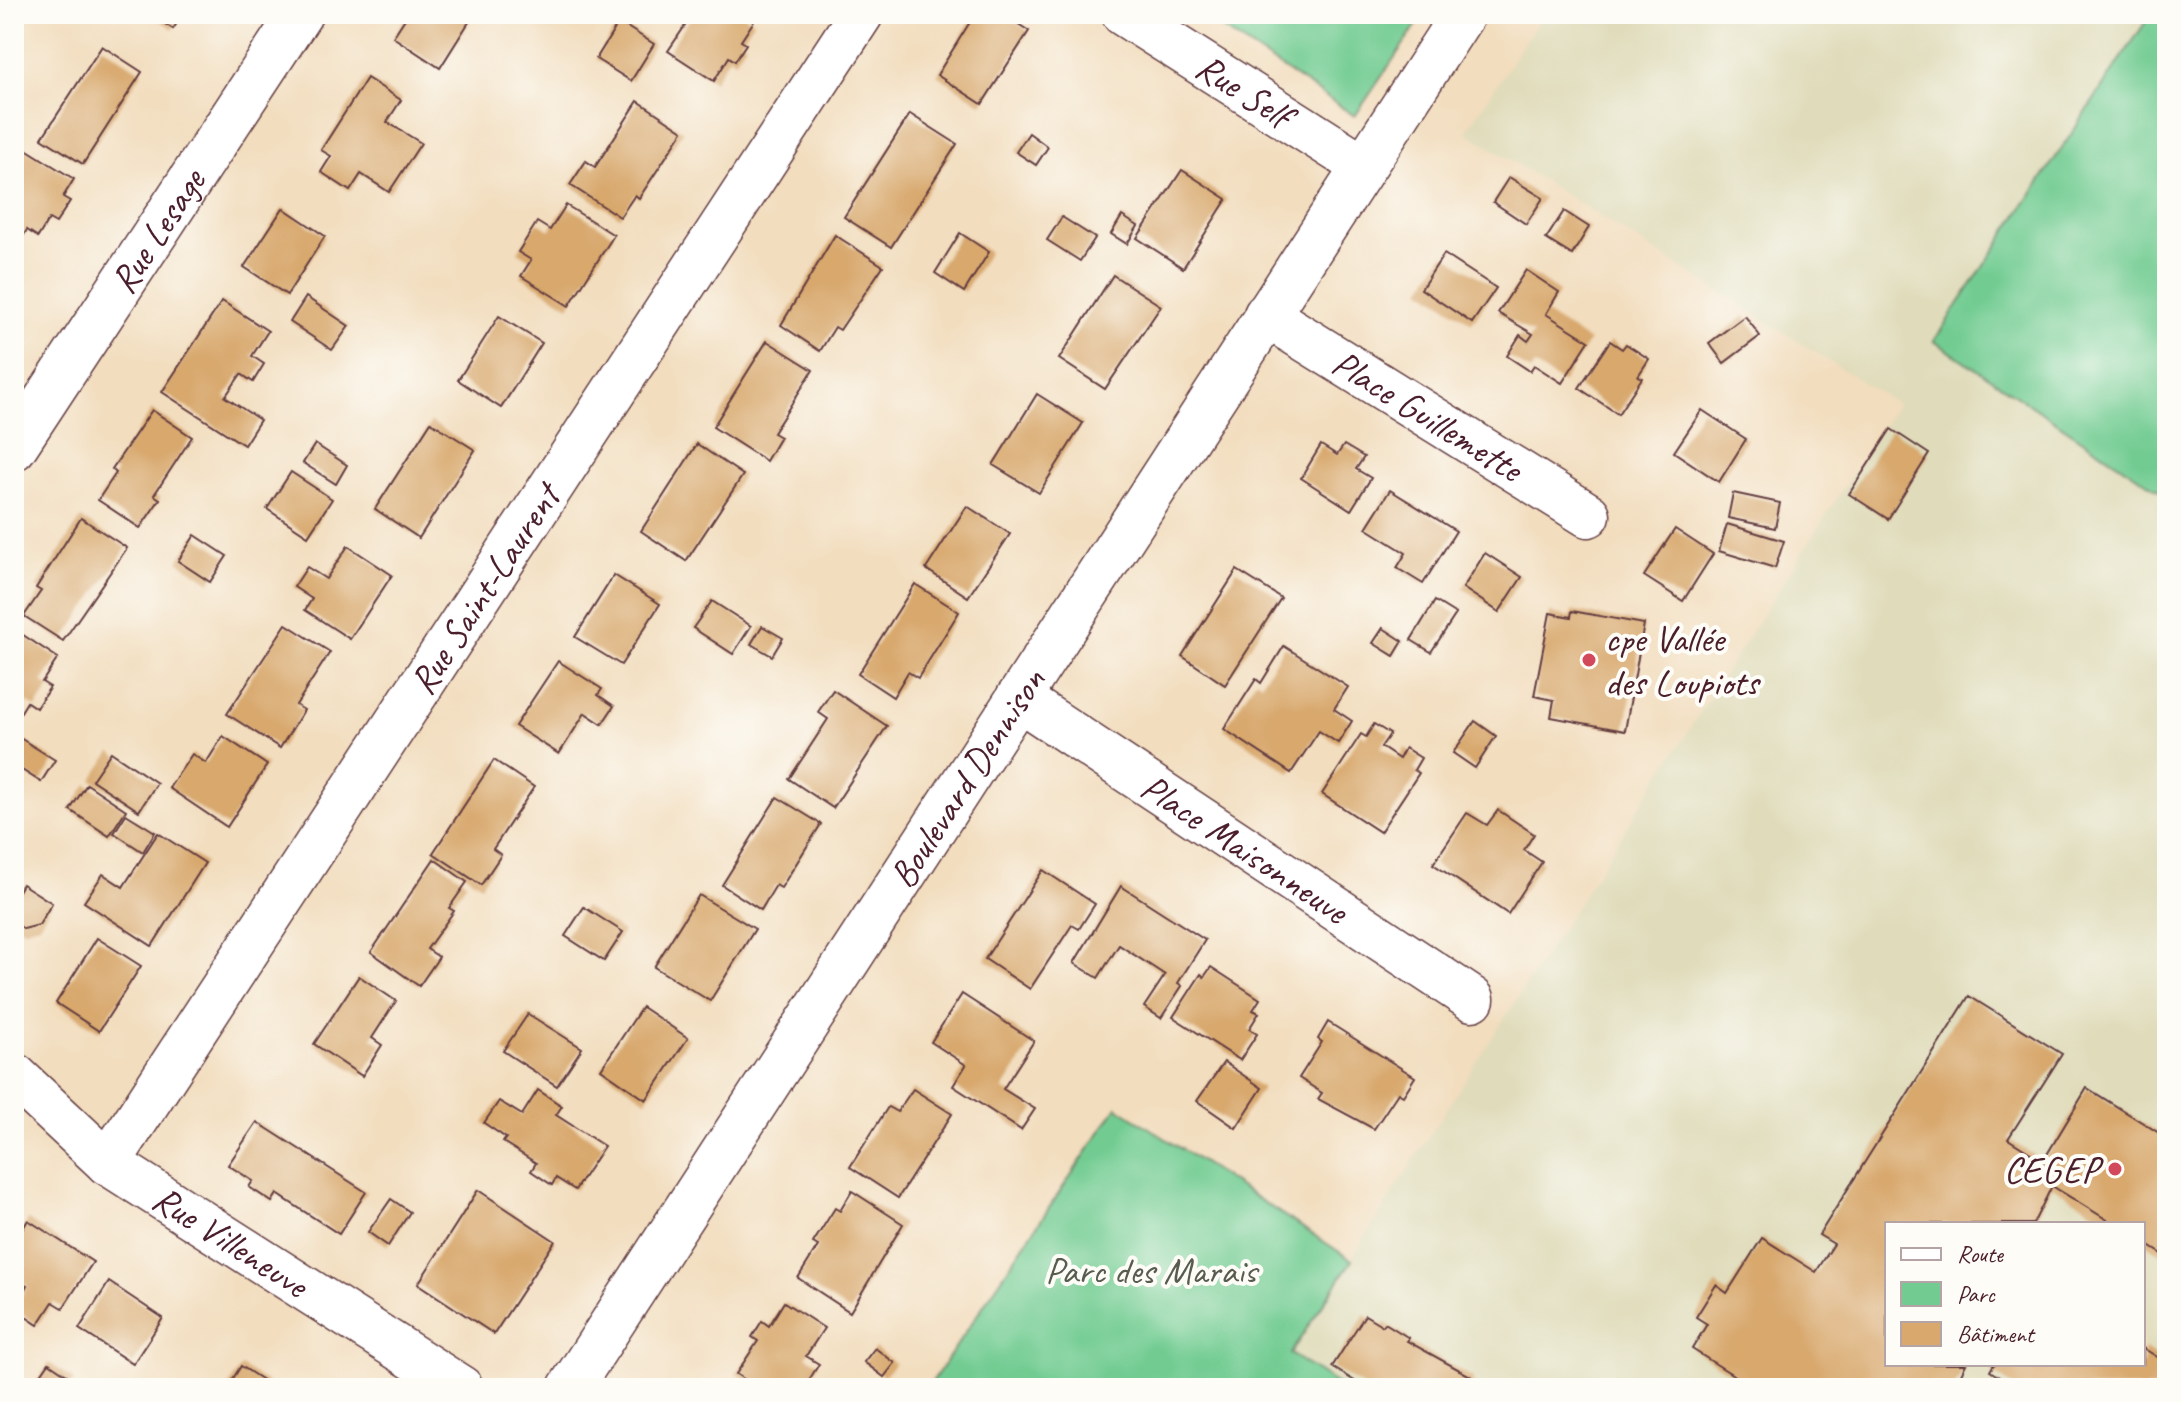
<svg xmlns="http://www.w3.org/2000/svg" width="2181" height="1402" viewBox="0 0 2181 1402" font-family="Caveat,sans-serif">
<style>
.built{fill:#e0dcbb;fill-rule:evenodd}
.green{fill:#72cc92;stroke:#5e765e;stroke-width:2}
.building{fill:#d8a86d}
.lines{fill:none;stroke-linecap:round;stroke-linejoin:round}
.minor-casing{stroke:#633c41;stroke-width:47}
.minor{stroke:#fff;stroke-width:44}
.poi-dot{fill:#d1495b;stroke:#fdfcf7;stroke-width:3}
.labels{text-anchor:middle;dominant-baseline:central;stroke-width:8;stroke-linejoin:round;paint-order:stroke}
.street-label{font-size:38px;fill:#4a1f2b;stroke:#fdfcf7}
.poi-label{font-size:38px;fill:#4a1f2b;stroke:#fdfcf7;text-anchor:start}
.park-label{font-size:38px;fill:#585c4f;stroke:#fdfcf7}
</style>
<rect width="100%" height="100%" fill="#fdfcf7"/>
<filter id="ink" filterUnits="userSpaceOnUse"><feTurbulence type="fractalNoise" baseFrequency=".0125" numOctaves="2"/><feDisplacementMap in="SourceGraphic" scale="16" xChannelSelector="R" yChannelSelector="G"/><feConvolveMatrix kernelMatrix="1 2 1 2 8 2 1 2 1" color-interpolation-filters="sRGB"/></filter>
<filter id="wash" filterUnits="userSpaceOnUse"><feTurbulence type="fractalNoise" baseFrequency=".006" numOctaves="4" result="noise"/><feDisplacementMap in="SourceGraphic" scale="32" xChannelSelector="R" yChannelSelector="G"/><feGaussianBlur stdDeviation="1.8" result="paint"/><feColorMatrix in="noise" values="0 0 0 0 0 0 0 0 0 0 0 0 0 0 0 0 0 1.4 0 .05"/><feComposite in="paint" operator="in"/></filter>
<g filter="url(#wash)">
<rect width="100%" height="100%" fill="#f2ddbe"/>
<path class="built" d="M1543 14H2167V1388H1344L1290 1354 1897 404 1466 132ZM1887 1224H2143V1364H1887Z"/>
<g class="green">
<polygon points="1200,14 1424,14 1355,116"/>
<polygon points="2151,14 2167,19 2167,496 1934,341"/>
<polygon points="1117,1107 1352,1260 1290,1354 1344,1388 928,1388"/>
</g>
<g id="blocks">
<g class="building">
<polygon points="150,14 183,14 173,29"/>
<polygon points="408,14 474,14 440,68 393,37"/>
<polygon points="693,14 743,14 754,21 741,41 746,44 735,61 729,57 714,81 668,51"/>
<polygon points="975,14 1003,14 1029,31 982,104 937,75"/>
<polygon points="619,22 654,44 631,81 596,59"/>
<polygon points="102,46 142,72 83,164 42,138"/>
<polygon points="367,78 401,100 387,122 421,143 389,192 361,174 350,191 321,172 331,156 321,150"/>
<polygon points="638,101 683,131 639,198 635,195 620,217 570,185 586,161 595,167"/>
<polygon points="910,114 957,144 891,247 844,217"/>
<polygon points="1029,133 1048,147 1036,165 1016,152"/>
<polygon points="26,149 74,179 63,197 70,201 56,223 49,219 38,237 27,230 14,250 14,167"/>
<polygon points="1182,170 1227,199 1183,268 1137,238"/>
<polygon points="1509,177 1543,198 1526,224 1493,202"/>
<polygon points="566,205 614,235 569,306 521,276 531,260 518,252 537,222 550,230"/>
<polygon points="283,208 325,236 287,295 244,267"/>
<polygon points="1564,211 1589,227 1572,255 1546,239"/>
<polygon points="1122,216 1138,226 1127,244 1111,234"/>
<polygon points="1062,217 1095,238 1080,261 1047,240"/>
<polygon points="960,233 989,252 964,292 935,273"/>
<polygon points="835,235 883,266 840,330 835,327 820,351 781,325"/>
<polygon points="1444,254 1496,288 1472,323 1421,289"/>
<polygon points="1526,270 1559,292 1546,314 1589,341 1562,383 1534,365 1530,371 1507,356 1520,335 1528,341 1533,334 1498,313"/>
<polygon points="1113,275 1161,306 1105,389 1059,359"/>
<polygon points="306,297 349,326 332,350 290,322"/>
<polygon points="222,301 268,331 252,356 264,364 253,382 241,374 225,397 260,420 244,445 162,392"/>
<polygon points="499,316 542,343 501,408 458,380"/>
<polygon points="1745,316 1760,336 1724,363 1709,343"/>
<polygon points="767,341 813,370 773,433 780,437 766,461 713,427"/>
<polygon points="1610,341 1622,349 1626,344 1649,359 1638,376 1642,378 1618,414 1579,388"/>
<polygon points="1037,394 1083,423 1039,493 993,465"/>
<polygon points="152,410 192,437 154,495 160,499 140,528 98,500 116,473 112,469"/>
<polygon points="1702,410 1746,439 1719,482 1674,452"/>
<polygon points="431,422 475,450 419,538 375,509"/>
<polygon points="1891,429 1929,454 1888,519 1849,494"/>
<polygon points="315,444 347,465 336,484 303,463"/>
<polygon points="697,444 743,475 686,561 641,531"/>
<polygon points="1321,445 1337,455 1344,445 1364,457 1356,469 1371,478 1351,510 1301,478"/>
<polygon points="291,472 332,499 308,536 267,509"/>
<polygon points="1390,490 1456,531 1423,584 1397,568 1406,553 1366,528"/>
<polygon points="1733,493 1780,503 1775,528 1728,518"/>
<polygon points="967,506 1010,534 968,597 926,569"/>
<polygon points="81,518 127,548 63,641 24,616 41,591 36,588"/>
<polygon points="1727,524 1784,541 1775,568 1719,551"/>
<polygon points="1675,529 1713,554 1683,601 1644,576"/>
<polygon points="195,535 227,556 210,582 178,561"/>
<polygon points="348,546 392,575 350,639 305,610 312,599 294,587 307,567 326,579"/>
<polygon points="1485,553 1522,577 1499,612 1463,588"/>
<polygon points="1237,570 1281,598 1225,685 1182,656"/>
<polygon points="614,575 660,604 621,665 575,637"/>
<polygon points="915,584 959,612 918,678 908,672 893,697 858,674"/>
<polygon points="712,601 751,626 733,654 693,628"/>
<polygon points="1435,601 1456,614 1431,652 1411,640"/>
<polygon points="1572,611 1644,624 1625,731 1551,717 1554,700 1534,696 1550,613 1571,617"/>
<polygon points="286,624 330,652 296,705 304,710 280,748 227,714"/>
<polygon points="762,626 783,638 772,656 751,644"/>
<polygon points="1383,628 1403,641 1394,656 1373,643"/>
<polygon points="14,629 58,658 42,682 50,687 36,708 27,702 14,723"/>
<polygon points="1284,646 1348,687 1334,709 1352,721 1338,743 1319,731 1291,773 1224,729 1256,679 1261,683"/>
<polygon points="558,661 602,689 598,695 614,706 602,724 585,713 559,754 515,726"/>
<polygon points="833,690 887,726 833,808 789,779 828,719 818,712"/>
<polygon points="1475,721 1496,736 1475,768 1453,753"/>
<polygon points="1374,724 1390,734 1381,747 1399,759 1405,748 1421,758 1414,770 1419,773 1380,832 1322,794 1361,734 1366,737"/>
<polygon points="223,736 267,765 227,827 169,788 192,754 206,763"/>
<polygon points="20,738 55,760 41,782 14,765 14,747"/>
<polygon points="111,752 157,783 139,811 92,780"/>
<polygon points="494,760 534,787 493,849 501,855 481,885 433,853"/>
<polygon points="87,784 126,810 109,836 70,810"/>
<polygon points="777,797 821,824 781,888 776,885 761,910 722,885"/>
<polygon points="1498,810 1534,834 1524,850 1542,862 1508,914 1433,864 1467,813 1487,825"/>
<polygon points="126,814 155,832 143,852 114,833"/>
<polygon points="158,833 205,863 152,946 84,902 103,874 123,887"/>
<polygon points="434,859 467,882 449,908 454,911 427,949 439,957 419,986 371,952"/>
<polygon points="1043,870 1095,904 1079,929 1072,925 1030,989 985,959"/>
<polygon points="22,884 52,903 39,925 24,929 14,923 14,898"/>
<polygon points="1121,886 1205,940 1178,983 1182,986 1161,1018 1144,1007 1165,975 1119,945 1098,978 1074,963"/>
<polygon points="699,895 755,929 710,1001 654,967"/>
<polygon points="584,907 623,932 604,961 565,936"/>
<polygon points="97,938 141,966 99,1031 56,1003"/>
<polygon points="1211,967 1260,999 1253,1010 1259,1013 1249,1029 1257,1034 1240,1060 1173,1017 1201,974 1204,977"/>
<polygon points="359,976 396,1001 372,1038 382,1045 362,1076 314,1044"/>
<polygon points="962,994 1034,1041 1003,1089 1035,1109 1021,1130 953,1086 966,1065 931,1042"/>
<polygon points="1969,996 2062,1054 2008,1139 2043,1161 2087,1088 2167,1138 2167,1257 2143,1242 2143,1224 2114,1224 2052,1186 2033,1224 1887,1224 1887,1364 1966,1364 1954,1388 1754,1388 1692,1349 1707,1324 1696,1317 1716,1285 1727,1293 1762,1238 1816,1272 1834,1244 1819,1235"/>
<polygon points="642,1007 688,1038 646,1100 601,1069"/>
<polygon points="528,1014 582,1048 557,1086 503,1051"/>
<polygon points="1328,1022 1415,1077 1403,1096 1398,1093 1374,1129 1318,1099 1322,1093 1299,1078 1322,1042 1318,1039"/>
<polygon points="1224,1062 1262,1088 1236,1128 1197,1101"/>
<polygon points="913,1089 952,1114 898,1198 850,1167 888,1107 897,1112"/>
<polygon points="538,1090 562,1106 556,1115 604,1146 575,1190 556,1178 552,1185 531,1171 536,1163 503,1142 506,1138 484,1123 499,1101 522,1115"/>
<polygon points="257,1122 366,1192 339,1234 277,1194 272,1202 249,1187 253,1181 228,1165"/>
<polygon points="478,1190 555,1241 494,1334 418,1284"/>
<polygon points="852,1191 903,1224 850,1312 798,1278 818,1246 813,1243 835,1208 840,1211"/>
<polygon points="391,1199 410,1212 388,1246 368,1232"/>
<polygon points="28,1220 93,1262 63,1308 53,1302 38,1325 14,1309 27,1285 14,1277 14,1225 22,1230"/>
<polygon points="109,1282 163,1318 133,1364 79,1329"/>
<polygon points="784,1302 824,1328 806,1356 819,1364 804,1388 758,1388 736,1374 758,1341 752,1337 762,1321 769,1326"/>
<polygon points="1365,1315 1383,1326 1385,1323 1409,1338 1407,1341 1474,1378 1472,1382 1482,1388 1366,1388 1332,1367"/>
<polygon points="875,1348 895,1363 884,1377 864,1362"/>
<polygon points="2143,1348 2167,1363 2167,1388 2017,1388 1990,1371 1994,1364 2143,1364"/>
<polygon points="49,1363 74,1380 69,1388 32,1388"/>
<polygon points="241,1366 275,1388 227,1388"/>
</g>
</g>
</g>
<g filter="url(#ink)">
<use href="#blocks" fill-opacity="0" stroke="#633c41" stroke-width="2"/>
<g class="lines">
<g class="minor-casing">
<g id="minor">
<path id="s1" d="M1124 14 1363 166"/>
<path id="s2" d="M1266 315 1588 515"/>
<path id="s3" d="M14 448 300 14"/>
<path id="s4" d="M1018 698 1472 999"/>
<path id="s5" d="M14 1075 108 1163 461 1388"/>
<path id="s6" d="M108 1163 861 14"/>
<path id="s7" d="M570 1388 1463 14"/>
</g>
</g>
<use href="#minor" class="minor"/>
</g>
</g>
<g class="poi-dot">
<circle cx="1589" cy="660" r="8"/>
<circle cx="2115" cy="1169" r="8"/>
</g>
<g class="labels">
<g class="street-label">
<text stroke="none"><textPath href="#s1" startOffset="142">Rue Self</textPath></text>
<text stroke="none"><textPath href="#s3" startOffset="260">Rue Lesage</textPath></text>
<text stroke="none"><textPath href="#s2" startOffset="190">Place Guillemette</textPath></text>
<text stroke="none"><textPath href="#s6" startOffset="686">Rue Saint-Laurent</textPath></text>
<text stroke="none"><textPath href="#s7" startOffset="728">Boulevard Dennison</textPath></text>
<text stroke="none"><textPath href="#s4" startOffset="272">Place Maisonneuve</textPath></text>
<text stroke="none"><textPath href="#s5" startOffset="274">Rue Villeneuve</textPath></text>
</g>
<g class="poi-label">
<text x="1605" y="638">cpe Vallée<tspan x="1605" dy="44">des Loupiots</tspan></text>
<text x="2099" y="1169" text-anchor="end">CEGEP</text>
</g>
<g class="park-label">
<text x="1151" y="1270">Parc des Marais</text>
</g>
</g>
<rect width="2181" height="1402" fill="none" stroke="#fdfcf7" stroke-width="48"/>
<rect x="1885" y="1222" width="260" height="144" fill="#fdfcf7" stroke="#b5a4a5" stroke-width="2"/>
<rect x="1901" y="1248" width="40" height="12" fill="#ffffff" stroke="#b5a4a5" stroke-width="2"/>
<text x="1957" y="1262" font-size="24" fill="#4a1f2b">Route</text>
<rect x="1901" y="1282" width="40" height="24" fill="#72cc92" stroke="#b5a4a5" stroke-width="2"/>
<text x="1957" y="1302" font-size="24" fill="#4a1f2b">Parc</text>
<rect x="1901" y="1322" width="40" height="24" fill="#d8a86d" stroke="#b5a4a5" stroke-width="2"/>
<text x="1957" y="1342" font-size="24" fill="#4a1f2b">Bâtiment</text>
</svg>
